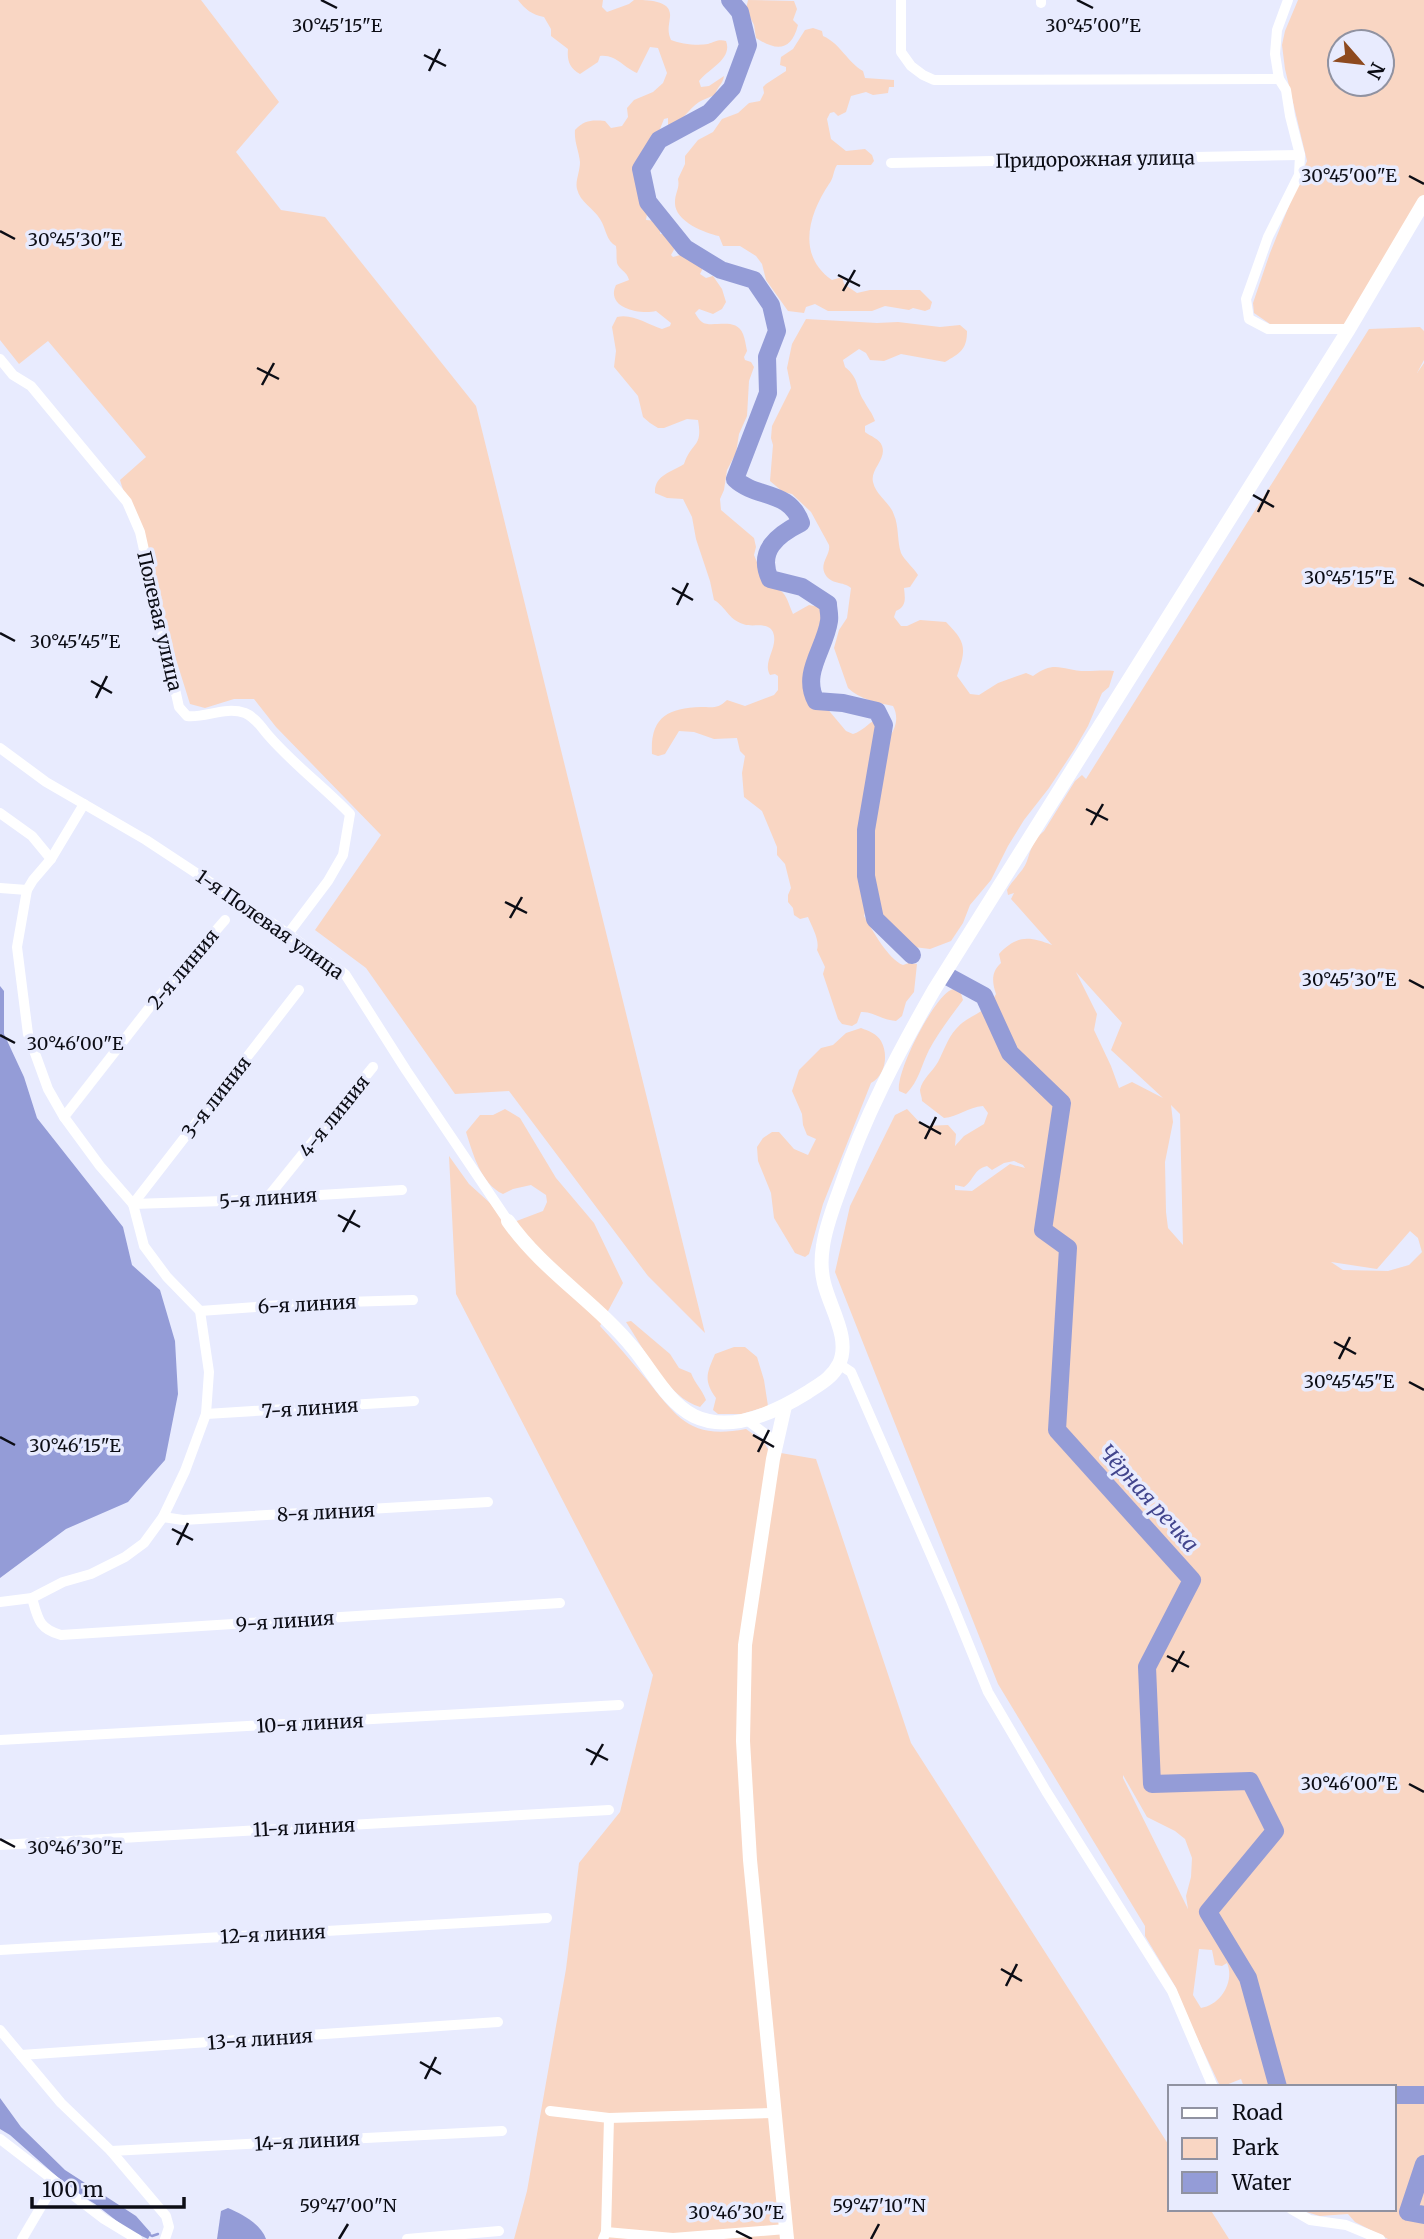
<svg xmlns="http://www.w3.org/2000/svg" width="1424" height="2239" viewBox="0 0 1424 2239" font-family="Merriweather,serif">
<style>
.green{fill:#f9d6c3;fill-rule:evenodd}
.water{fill:#949cd7}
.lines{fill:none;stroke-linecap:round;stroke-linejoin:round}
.stream{stroke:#949cd7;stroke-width:2.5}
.river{stroke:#949cd7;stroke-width:18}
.minor{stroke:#fff;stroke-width:10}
.tertiary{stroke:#fff;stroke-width:14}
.ticks{fill:none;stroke:#0c0d15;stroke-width:2.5}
.labels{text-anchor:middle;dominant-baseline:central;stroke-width:7;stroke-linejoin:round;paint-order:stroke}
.street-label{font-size:19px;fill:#0c0d15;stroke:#e8ebfe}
.water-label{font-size:21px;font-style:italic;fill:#42458d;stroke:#e8ebfe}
.ticks-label{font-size:18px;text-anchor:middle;fill:#0c0d15;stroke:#e8ebfe;stroke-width:7;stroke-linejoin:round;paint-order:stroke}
</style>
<rect width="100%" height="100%" fill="#e8ebfe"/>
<g class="green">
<polygon points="0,0 201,0 279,102 236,152 281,210 325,217 476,406 705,1333 648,1276 509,1091 455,1094 366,968 315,930 381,835 276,727 254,699 234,699 205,708 190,704 120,480 146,457 48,341 19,364 0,340"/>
<path d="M518 0H603L602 7 607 12 629 4 634 0C648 0 672 0 670 17 669 26 667 31 671 40 681 44 697 46 708 44 715 42 718 39 726 41 733 59 708 69 699 81L701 87 709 86 724 76C723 84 717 87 715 95 710 97 704 99 699 102 688 109 683 122 668 127V118L664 119 660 129 651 140 647 153 637 171 639 191 649 202 646 220 657 221 661 226 660 234 676 232 680 239 671 255 673 257 684 254 698 260 704 266 700 274 706 278 713 276 722 289 726 302 722 309 713 314 699 309 695 313C697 316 699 320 702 322 711 329 736 316 743 334 745 339 746 346 747 351L744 357 745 360 751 362 754 367 749 381 747 416 739 434 736 453 727 470 724 490 720 499 721 510 754 538 756 547 754 555 766 584C787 591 785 595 793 614L809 605 819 607 823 613C816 640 805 668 807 696L820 700 846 731 853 734C863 731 867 724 875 720L876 728 872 744C891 744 902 722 893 706 878 703 859 699 848 688L834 648 839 630 847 618 851 588C843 581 831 585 825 574 819 563 831 555 829 545L811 512 792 494 783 492 770 481 773 445 771 438 772 426 791 388 787 368 792 344 806 319 877 323 898 322 940 327 960 325 967 331C967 350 960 353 945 362L901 354 884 361 870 360 866 353 859 349 843 360 845 367C860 379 855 387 864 401 868 409 872 412 875 421L865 426V432C870 436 880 439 882 446 887 459 870 469 873 482 876 496 890 502 894 515 899 526 897 541 901 553 905 561 913 567 918 575L910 587 904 588C905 598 907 606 896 611L894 617 901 626H907L920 620 946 622C967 643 966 649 957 676L970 694 979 695 998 683 1026 673 1033 676C1055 659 1063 671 1086 671 1096 671 1105 670 1114 671L1109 687 1102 693 1088 726 1074 750 1049 788 1024 820 1008 846 991 880 970 905 963 923 951 941 930 949 906 946 894 941 887 935 872 901 867 906 864 916C873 931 888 959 903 965L909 963 917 964 914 992 906 1002 902 1016 896 1021C882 1020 872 1011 861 1012L857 1023 852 1026 842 1024 838 1019 823 974 825 967 817 950C820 940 812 927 808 917L800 919 794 915 793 908 788 902V895L791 888 785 864 777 855V847L762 811 744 797 742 773 745 756 740 751 737 738 714 739 694 732 679 731 665 754 658 756 652 754C650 718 667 708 701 707 713 707 718 709 727 700L745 706 774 695 778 690V676L775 674 770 675C762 662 779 647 773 632 768 621 752 628 743 624 728 619 726 607 714 600L710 581 696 539 692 517 683 499 667 498 655 493C654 475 672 472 684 464 692 441 703 448 698 420L687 419 664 428H658L650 423 643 417 638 396 614 367 616 351 612 327 617 317C632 313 647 324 662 329L670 326 671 323 656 311C640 315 605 308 616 285L629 280C627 271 619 270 617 263 616 257 617 252 616 246 606 241 606 228 600 219 593 208 580 202 577 189 575 181 580 172 580 162 579 151 574 142 575 130 585 120 591 120 605 121L611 128 622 126 628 117 627 108 634 100 653 92 663 83 667 73 658 48 650 47 637 73C624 68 616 54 600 56L598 62 580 74C569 68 567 60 568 49L551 36V29L544 17C532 15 525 9 518 0Z"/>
<path d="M748 0 794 1 797 9 793 20 798 25C791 52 776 51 756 38L754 25 746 9Z"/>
<path d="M1298 0H1424V199L1347 325 1270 324 1254 313 1253 303 1270 253 1307 161 1285 69 1282 45 1285 31ZM1340 42H1382V84H1340Z"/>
<path d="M813 28 822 31 823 36C841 44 847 62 863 71L865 78 894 80V87H889L888 93 873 95 866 92 851 96 846 112 838 116 834 112 830 113 827 119 831 139 846 151 865 149 872 155 874 161 871 165H837C833 171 834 178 829 184 809 214 796 255 832 280L842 277 844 284 857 293 870 290H920L932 302 930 309 925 311 913 308 909 310 885 306 872 311H828L815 304 806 307 804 313 788 311 766 280 762 264 756 256 740 246H723L719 236C705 233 674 221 675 202 675 193 680 188 678 179L685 164V156L698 140 713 132 722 119 738 113 749 103 760 101 764 93 763 87 766 84 786 71V67L780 65 781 57 793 49 805 30Z"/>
<path d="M1420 327 1424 331V360L1417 373 1424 363V2239H1388L1355 2222 1348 2214 1320 2216 1296 2209H1394V2087H1244L1241 2079 1226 2085 1219 2084 1189 2021 1175 1986 1145 1936V1926L998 1684 835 1272 850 1206 895 1115 907 1109 923 1126 948 1125 956 1134 955 1146 964 1136 984 1124 988 1113 983 1106C968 1107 958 1117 944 1118L922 1101C922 1097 920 1093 920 1090 922 1079 933 1071 938 1062 944 1051 947 1039 956 1029 971 1012 985 1016 996 994 992 982 991 972 1001 963L999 954C1017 935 1029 936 1052 945L1011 899 1014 893 1008 895 1007 890C1012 880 1023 872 1027 861 1031 849 1033 840 1044 831L1075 781 1082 775 1086 779 1369 329ZM1076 972 1122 1023 1111 1050 1163 1098 1132 1082 1119 1088 1111 1066 1094 1030 1097 1014ZM1171 1105 1180 1114 1183 1245 1168 1228 1166 1212 1165 1162 1173 1122ZM1014 1161 1023 1165 1025 1168 1010 1164 972 1191 955 1190V1185L964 1187C974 1180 974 1169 987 1166L992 1170 1004 1163ZM1410 1231 1418 1238 1422 1252 1409 1265 1388 1271 1343 1270 1331 1262 1377 1269ZM1123 1775 1147 1817 1175 1831 1185 1839 1192 1858 1191 1877 1186 1896 1188 1909 1123 1778ZM1199 1949 1212 1950 1215 1965 1222 1966 1227 1963C1235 1981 1221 2005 1201 2008L1193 1995Z"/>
<path d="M959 987 963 1000C951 1016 938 1033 929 1050 921 1066 919 1081 906 1094L899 1091C896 1071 932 1002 949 991 952 989 956 988 959 987Z"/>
<path d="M861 1028C869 1031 877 1034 881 1041 889 1055 885 1076 871 1083L823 1204 809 1254 805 1257 795 1253 774 1218 771 1193 758 1161 757 1147 763 1138 772 1132H779L794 1149 808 1155 816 1139 807 1135 803 1125 802 1114 792 1091 799 1070 821 1048 833 1045 846 1033Z"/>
<path d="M505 1109 520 1118 556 1178 594 1223 623 1283 600 1326C616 1343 631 1361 647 1380 679 1420 691 1439 746 1429L764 1442 769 1451 816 1459 911 1743 1170 2147V2209H1210L1229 2239H514L527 2191 566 1969 579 1863 620 1812 653 1675 456 1294 449 1156 469 1184 490 1203 506 1225 543 1211 547 1202 546 1195 531 1185 513 1189 503 1194C481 1184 473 1154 466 1132L480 1115H493Z"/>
<path d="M631 1321 670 1354 679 1368 691 1373C695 1384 702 1389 706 1400L700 1407C668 1398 644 1349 626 1322Z"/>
<path d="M734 1347H745L757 1357 764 1380 768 1406 742 1414H718L713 1410 716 1398C703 1380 707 1373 715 1354Z"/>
</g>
<g class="water">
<polygon points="0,986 4,991 4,1034 24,1077 37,1118 123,1227 132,1265 160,1290 175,1341 178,1394 165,1460 128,1502 66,1529 0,1578"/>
<polygon points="0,2098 21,2127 65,2170 136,2216 151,2233 148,2239 127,2229 95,2204 71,2189 10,2135 0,2129"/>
<path d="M228 2208C242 2214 261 2224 266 2239H217L221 2211Z"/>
</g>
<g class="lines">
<polyline class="stream" points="148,2234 152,2236 158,2234"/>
<g class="river">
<path d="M730 0 740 12 748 45 732 88 709 113 659 140 641 169 648 202 685 248 721 270 754 280 771 305 777 331 767 357 768 393 735 479C756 499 789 489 801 523 777 535 757 551 770 579L802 587 828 604C828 609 830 615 829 621 825 649 801 673 816 701L843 703 877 711 884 725 866 830V876L875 919 912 955"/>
<polyline points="949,977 984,996 1010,1053 1062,1103 1043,1230 1068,1248 1057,1430 1192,1580 1147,1667 1152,1784 1250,1781 1275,1831 1208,1912 1248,1978 1278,2087"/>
<polyline points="1394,2095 1424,2095"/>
<polyline points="1424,2164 1408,2212 1424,2215"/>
</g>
<g class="minor">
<polyline points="901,0 901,52 911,66 923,75 934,80 1279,79"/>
<polyline points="1288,0 1277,30 1275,54 1279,79 1286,90 1290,116 1300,155 1299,175 1268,237 1256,271 1246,299 1249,319 1268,329 1349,329"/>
<polyline points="1041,3 1041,0"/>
<polyline points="891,163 1300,155"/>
<path d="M0 359 13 375 31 386 127 502 140 532 179 707 187 716C206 718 225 706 245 713 255 717 262 728 268 735 293 764 324 787 350 814L343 855 328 881 288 934"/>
<polyline points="0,748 46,782 146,840 281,929 345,974 406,1070 508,1221"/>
<polyline points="0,813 32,836 51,859"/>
<polyline points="0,888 27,890"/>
<polyline points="64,1117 149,1008 225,920"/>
<polyline points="268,1197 373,1067"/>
<polyline points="133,1204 299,990"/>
<polyline points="133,1204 223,1201 402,1190"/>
<polyline points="200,1311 311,1303 413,1300"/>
<polyline points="839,1364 851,1372 951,1601 988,1692 1046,1791 1172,1991 1213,2087"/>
<polyline points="206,1414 414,1401"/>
<polyline points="747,1420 768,1436 776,1448"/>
<polyline points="163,1517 183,1520 488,1502"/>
<path d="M32 1598C38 1619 39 1629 61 1635L560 1603"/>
<polyline points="0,1602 32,1598 63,1582 91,1574 125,1557 144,1543 163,1517 185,1471 206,1414 209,1372 200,1311 167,1277 144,1246 133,1204 100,1166 64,1117 48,1089 28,1034 17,947 27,890 33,880 51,859 84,804"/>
<polyline points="0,1740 619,1705"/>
<polyline points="0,1845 609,1810"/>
<polyline points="0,1950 547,1918"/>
<polyline points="0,2030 61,2103 111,2151 166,2216 169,2227 165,2239"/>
<polyline points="21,2055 498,2022"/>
<polyline points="550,2111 609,2118 774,2113"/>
<polyline points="0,2139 104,2219 137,2239"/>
<polyline points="111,2151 502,2131"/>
<polyline points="1291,2209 1310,2220 1346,2225 1380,2239"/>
<polyline points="606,2232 673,2238 786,2229"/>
<polyline points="22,2239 55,2183"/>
<polyline points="407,2239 499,2231"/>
<polyline points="603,2239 606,2232 609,2118"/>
</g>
<g class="tertiary">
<path d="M508 1221C543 1271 596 1302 634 1349 652 1371 668 1403 694 1416 731 1434 776 1412 808 1392 820 1384 832 1378 839 1364 851 1339 830 1308 824 1283 821 1271 821 1258 823 1246 826 1225 834 1206 841 1186 864 1117 898 1053 934 990L1349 329 1424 202"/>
<polyline points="785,1406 773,1459 745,1645 743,1741 750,1860 787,2239"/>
</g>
</g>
<path class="ticks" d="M321 0 337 8M1077 0 1093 8M424 55 446 66M429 71 440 49M1409 176 1424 184M0 231 15 239M838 275 860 286M843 291 855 270M257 368 279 379M262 385 274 363M1253 495 1274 507M1258 512 1269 490M1409 578 1424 586M672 588 693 600M677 605 688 583M0 633 15 641M91 681 112 693M96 698 107 676M1086 809 1108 820M1091 825 1103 804M505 902 527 913M510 918 522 897M1409 980 1424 988M0 1035 15 1043M919 1122 941 1134M925 1139 936 1117M338 1215 360 1227M343 1232 355 1210M1334 1342 1356 1354M1339 1359 1350 1337M1409 1382 1424 1390M753 1435 774 1447M0 1437 15 1445M758 1452 769 1430M172 1529 193 1540M177 1545 188 1523M1167 1656 1189 1667M1172 1672 1184 1651M586 1749 608 1760M591 1765 603 1744M1409 1784 1424 1792M0 1839 15 1847M1001 1969 1022 1981M1006 1986 1017 1964M420 2062 441 2074M425 2079 436 2057M736 2231 752 2239M339 2239 348 2224M871 2239 879 2224"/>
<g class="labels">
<g class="street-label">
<text transform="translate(1095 159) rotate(-1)">Придорожная улица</text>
<text transform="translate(160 621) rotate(77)">Полевая улица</text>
<text transform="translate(270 924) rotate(35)">1-я Полевая улица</text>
<text transform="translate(183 969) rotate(-50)">2-я линия</text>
<text transform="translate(216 1097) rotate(-52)">3-я линия</text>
<text transform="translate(334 1116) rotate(-51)">4-я линия</text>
<text transform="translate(268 1198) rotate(-4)">5-я линия</text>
<text transform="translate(307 1304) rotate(-3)">6-я линия</text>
<text transform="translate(310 1408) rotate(-4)">7-я линия</text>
<text transform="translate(326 1512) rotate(-3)">8-я линия</text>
<text transform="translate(285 1621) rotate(-4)">9-я линия</text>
<text transform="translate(310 1723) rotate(-3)">10-я линия</text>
<text transform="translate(304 1827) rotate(-3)">11-я линия</text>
<text transform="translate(273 1934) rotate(-3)">12-я линия</text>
<text transform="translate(260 2039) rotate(-4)">13-я линия</text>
<text transform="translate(307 2141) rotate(-3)">14-я линия</text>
</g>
<g class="water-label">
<text transform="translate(1149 1498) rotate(48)">Чёрная речка</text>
</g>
</g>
<g class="ticks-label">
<text x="337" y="32">30°45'15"E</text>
<text x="1093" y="32">30°45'00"E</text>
<text x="1349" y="182">30°45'00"E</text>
<text x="75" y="246">30°45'30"E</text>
<text x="1349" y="584">30°45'15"E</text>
<text x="75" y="648">30°45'45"E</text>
<text x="1349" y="986">30°45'30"E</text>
<text x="75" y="1050">30°46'00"E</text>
<text x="1349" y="1388">30°45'45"E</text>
<text x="75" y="1452">30°46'15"E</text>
<text x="1349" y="1790">30°46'00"E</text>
<text x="75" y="1854">30°46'30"E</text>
<text x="348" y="2212">59°47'00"N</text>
<text x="879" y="2212">59°47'10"N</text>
<text x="736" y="2219">30°46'30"E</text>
</g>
<rect x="1168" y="2085" width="228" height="126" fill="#e8ebfe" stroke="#9092a1" stroke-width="2"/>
<rect x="1182" y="2108" width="35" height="10" fill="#ffffff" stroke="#9092a1" stroke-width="2"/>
<text x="1232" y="2120" font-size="21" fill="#0c0d15">Road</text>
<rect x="1182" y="2138" width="35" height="21" fill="#f9d6c3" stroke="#9092a1" stroke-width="2"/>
<text x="1232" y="2155" font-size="21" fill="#0c0d15">Park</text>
<rect x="1182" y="2172" width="35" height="21" fill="#949cd7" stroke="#9092a1" stroke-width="2"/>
<text x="1232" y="2190" font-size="21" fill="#0c0d15">Water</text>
<g transform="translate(1361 63) rotate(118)"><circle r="33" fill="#e8ebfe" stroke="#9092a1" stroke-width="2"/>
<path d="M0-5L12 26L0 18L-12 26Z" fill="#8e4a1f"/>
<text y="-10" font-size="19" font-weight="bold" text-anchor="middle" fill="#0c0d15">N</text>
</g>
<path d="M32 2197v10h152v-10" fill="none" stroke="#0c0d15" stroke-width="3.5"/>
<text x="42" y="2197" font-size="21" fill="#0c0d15" stroke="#e8ebfe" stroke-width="5" paint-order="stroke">100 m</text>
</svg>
